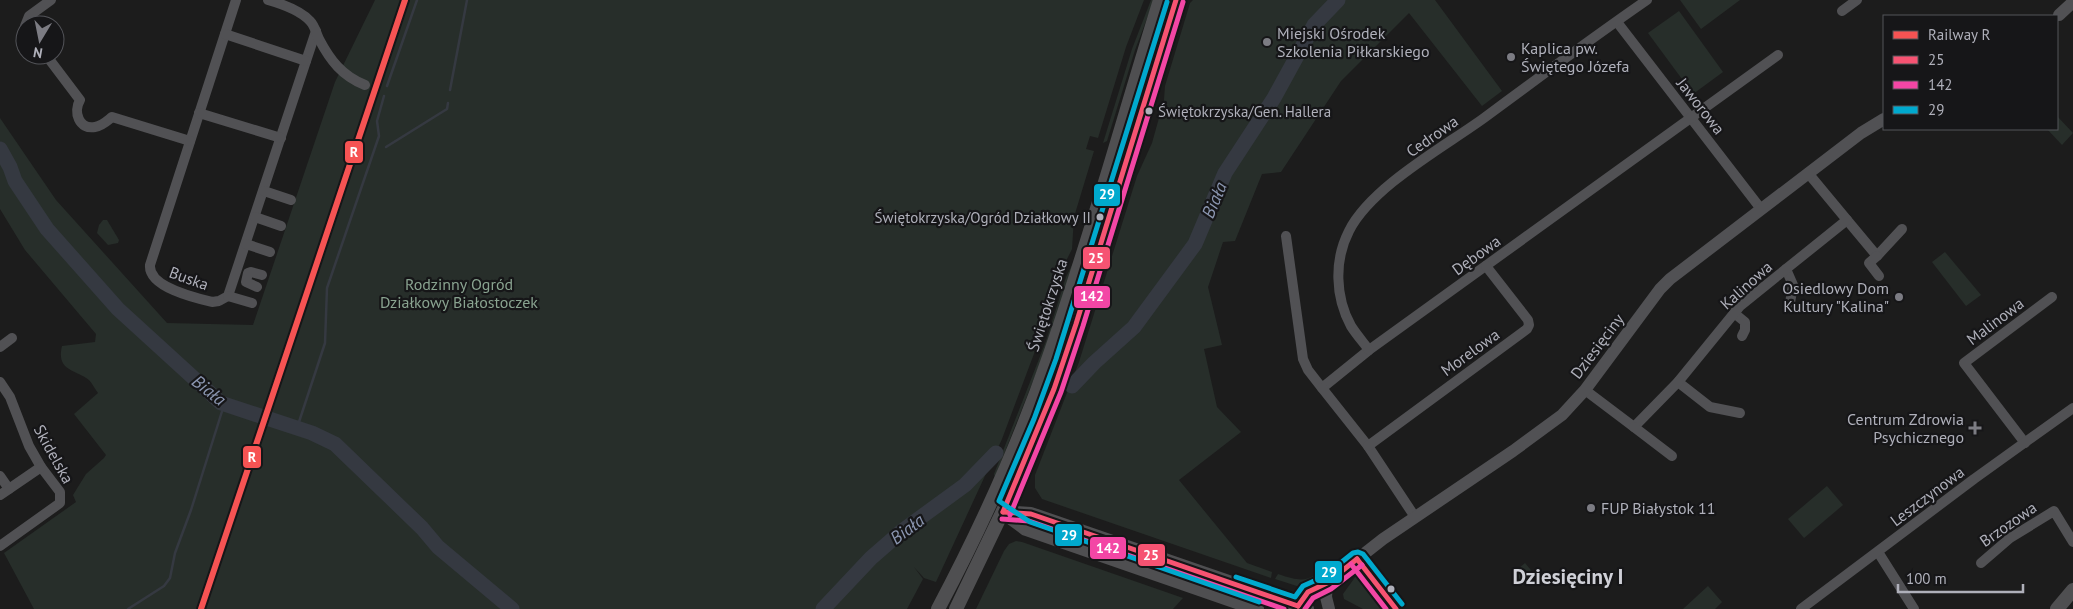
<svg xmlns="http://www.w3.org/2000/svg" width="2073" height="609" viewBox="0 0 2073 609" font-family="'PT Sans',sans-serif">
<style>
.green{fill:#272e2a}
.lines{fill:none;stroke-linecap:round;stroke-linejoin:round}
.stream{stroke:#353941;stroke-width:2.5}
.river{stroke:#353941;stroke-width:15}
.minor{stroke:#515154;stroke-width:10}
.tertiary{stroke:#515154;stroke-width:12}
.secondary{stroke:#4f4f51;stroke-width:14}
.bus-1-casing{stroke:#161618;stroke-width:9}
.bus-2-casing{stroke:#161618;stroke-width:9}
.bus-3-casing{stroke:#161618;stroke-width:9}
.bus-1{stroke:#f65372;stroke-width:5}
.bus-2{stroke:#f346a5;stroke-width:5}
.bus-3{stroke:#00a9ce;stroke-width:5}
.rail-1-casing{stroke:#161618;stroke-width:10}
.rail-1{stroke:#f65353;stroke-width:6}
.poi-dot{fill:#7c7c83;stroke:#161618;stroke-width:2}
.bus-dot{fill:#afb0ba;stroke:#161618;stroke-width:2}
.labels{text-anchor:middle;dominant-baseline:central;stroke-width:4.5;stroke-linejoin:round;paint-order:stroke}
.bus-label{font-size:15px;fill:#afb0ba;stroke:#161618;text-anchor:start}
.poi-label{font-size:16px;fill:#afb0ba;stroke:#161618;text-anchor:start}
.street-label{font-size:16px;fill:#afb0ba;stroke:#161618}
.park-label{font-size:16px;fill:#89a390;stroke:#161618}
.water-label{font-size:18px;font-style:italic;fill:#8b96b0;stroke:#161618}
.district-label{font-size:21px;font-weight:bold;fill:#cfd0d7;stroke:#161618}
.line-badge{stroke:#161618;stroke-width:2}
.badge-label{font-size:14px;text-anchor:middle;font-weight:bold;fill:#fff}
</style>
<rect width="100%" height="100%" fill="#1c1c1c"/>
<g class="green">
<path d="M375 0H1144L1126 47 1098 138 1090 136 1086 149 1094 151 1074 217 1072 249 1062 269 1041 335 1002 439 936 582 924 578 914 567 923 579 907 609H34L4 553 76 502 73 495 86 474 104 458 106 455 74 414 98 393C95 389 92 383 89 380 75 369 56 371 62 346L95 342 96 334 25 250 0 209V118L56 200 167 323 253 325 335 82Z"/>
<polygon points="1151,0 1154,0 1135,50 1107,141 1103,143 1132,49"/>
<polygon points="1193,0 1435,0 1502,91 1482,106 1409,13 1341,81 1281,172 1262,174 1235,241 1223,242 1208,287 1222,345 1204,349 1217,407 1241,432 1179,480 1247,563 1272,572 1271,578 1042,499 1035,488 1035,475 1079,362 1137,176 1152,143 1164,100 1165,86 1190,3"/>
<polygon points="1680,0 1740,0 1701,29"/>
<polygon points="1679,11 1723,72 1693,94 1648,33"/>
<polygon points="2057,116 2073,133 2062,145 2047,129 2057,129"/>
<polygon points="103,220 107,220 119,240 118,243 108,245 97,233 99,225"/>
<polygon points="1945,252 1981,295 1966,306 1932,262"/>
<polygon points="1074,261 1048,343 995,477 994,474 1046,341 1066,277"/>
<polygon points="1082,334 1058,403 1024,485 1020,486 1078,335"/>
<polygon points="1827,486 1843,505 1804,538 1788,519"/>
<polygon points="1016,541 1022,542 1183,598 1173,609 976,609 1004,551 1009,544"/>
<polygon points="1525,563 1535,575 1522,586 1512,574"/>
<path d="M1332 564 1314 581 1300 587 1275 579 1278 574C1307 584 1307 580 1332 564Z"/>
<polygon points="1356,576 1382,609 1363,609 1344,599 1343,594"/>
<polygon points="1708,586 1722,602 1715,609 1683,609"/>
</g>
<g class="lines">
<g class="stream">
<polyline points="387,86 417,0"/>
<polyline points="450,90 467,0"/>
<polyline points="386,147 447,109 448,103"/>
<polyline points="297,428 325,343 327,288 379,136 377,121 384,96"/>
<polyline points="128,609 164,586 170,578 175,553 191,510 224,405"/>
</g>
<g class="river">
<polyline points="0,149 10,167 15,181 47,229 118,309 221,403 312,433 335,444 422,528 438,547 512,609"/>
<polyline points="1072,386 1094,363 1134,327 1195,244 1225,173 1274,98 1314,25 1338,0"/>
<polyline points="823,609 871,558 902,531 965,485 996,453"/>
</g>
<g class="minor">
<path d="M236 0 150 265C148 287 195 298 212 302L219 301 228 296 316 31"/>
<path d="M268 0C282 4 300 10 310 21 315 26 316 33 319 39 330 60 342 76 365 85"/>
<polyline points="1842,11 1857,0"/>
<polyline points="1617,22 1761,209"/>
<polyline points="25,26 29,16 51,0"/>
<polyline points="225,34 306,61"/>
<path d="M46 55 80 100C73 112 79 130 95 127 102 126 107 121 112 117L190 141"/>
<polyline points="199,113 281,138"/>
<polyline points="264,191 291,200"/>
<polyline points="255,217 281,226"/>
<polyline points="1847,220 1877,256 1902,229"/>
<polyline points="1286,236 1303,359 1308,370 1322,388 1369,350 1778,55"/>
<polyline points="246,244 270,252"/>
<polyline points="1877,256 1869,263 1879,276"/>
<polyline points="1786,269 1793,285 1790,303"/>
<polyline points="257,287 246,282 248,273 251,272 262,275"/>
<polyline points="228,296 252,303"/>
<polyline points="1734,313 1745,322 1745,330 1742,336"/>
<polyline points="0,347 12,338"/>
<path d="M1369 350C1363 342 1356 334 1351 326 1335 297 1334 260 1349 231 1371 187 1444 147 1484 118 1538 78 1592 38 1647 0"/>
<polyline points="0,382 10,397 29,446 41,467 60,492 60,503 0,546"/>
<polyline points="1678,382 1710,407 1740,413"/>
<polyline points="1322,388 1368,446 1415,517"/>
<polyline points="1585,390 1634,427 1678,382 1740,306 1847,220 1808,173"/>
<polyline points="1634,427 1672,456"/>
<polyline points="2025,443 1964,363 2052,297"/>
<polyline points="1368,446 1527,329 1529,325 1528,320 1486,266"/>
<polyline points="0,476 9,489"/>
<polyline points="0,495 41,467"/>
<polyline points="1878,552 1914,609"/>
<polyline points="1981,563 2010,538 2054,511 2073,542"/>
<polyline points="1801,609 1974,479 2073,408"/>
</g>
<g class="tertiary">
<polyline points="2059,15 2073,2"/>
<polyline points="1327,583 1326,597 1329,609"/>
<polyline points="1298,606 1308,592 1327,583 1383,539 1513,451 1562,415 1585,390 1660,289 1670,279 1861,133 1884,119"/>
</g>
<g class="secondary">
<polyline points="1003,512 1031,514 1307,609"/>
<polyline points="1003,512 1026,529 1257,609"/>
<path d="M938 609C981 528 1019 444 1049 357 1090 240 1123 119 1160 0"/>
<polyline points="956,609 1013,490 1054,389 1076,324 1176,0"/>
<polyline points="2057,609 2073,590"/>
</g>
<g class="bus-1-casing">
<g id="bus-1">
<polyline points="1003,512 1054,389 1076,324 1176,0"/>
<polyline points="1003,512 1031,514 1298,606"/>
<polyline points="1357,559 1396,609"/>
<polyline points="1298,606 1308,592 1327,583 1357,559"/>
</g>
</g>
<g class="bus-2-casing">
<g id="bus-2">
<polyline points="1010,515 1061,392 1083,326 1183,2"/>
<polyline points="1002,519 1029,521 1284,609"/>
<polyline points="1351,564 1386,609"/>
<polyline points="1305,609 1313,598 1331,589 1362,565"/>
</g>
</g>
<g class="bus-3-casing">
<g id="bus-3">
<polyline points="1167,2 1056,359 1034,419 999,501 1030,522 1259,602"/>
<polyline points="1236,577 1295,597 1303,586 1323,577 1353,553 1358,552 1363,554 1402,604"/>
</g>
</g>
<use href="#bus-1" class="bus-1"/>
<use href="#bus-2" class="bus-2"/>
<use href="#bus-3" class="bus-3"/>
<g class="rail-1-casing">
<polyline id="rail-1" points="201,609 405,0"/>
</g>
<use href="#rail-1" class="rail-1"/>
</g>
<g class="poi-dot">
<circle cx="1267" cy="42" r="5"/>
<circle cx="1511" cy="57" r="5"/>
<circle cx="1899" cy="297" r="5"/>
<path d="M1972.5 420.5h5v5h5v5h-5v5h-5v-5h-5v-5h5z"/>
<circle cx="1591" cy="508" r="5"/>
</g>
<g class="bus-dot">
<circle cx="1149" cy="111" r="4.5"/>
<circle cx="1100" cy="217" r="4.5"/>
<circle cx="1391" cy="589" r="4.5"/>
</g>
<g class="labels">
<g class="bus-label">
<text x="1158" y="111">Świętokrzyska/Gen. Hallera</text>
<text x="1091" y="217" text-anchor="end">Świętokrzyska/Ogród Działkowy II</text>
</g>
<g class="poi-label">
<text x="1277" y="33">Miejski Ośrodek<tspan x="1277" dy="18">Szkolenia Piłkarskiego</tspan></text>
<text x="1521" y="48">Kaplica pw.<tspan x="1521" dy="18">Świętego Józefa</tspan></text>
<text x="1889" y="288" text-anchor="end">Osiedlowy Dom<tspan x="1889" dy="18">Kultury "Kalina"</tspan></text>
<text x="1964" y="419" text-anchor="end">Centrum Zdrowia<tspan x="1964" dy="18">Psychicznego</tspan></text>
<text x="1601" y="508">FUP Białystok 11</text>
</g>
<g class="street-label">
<text transform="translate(1701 106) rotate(52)">Jaworowa</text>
<text transform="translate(1432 136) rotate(-35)">Cedrowa</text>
<text transform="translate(1476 255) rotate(-36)">Dębowa</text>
<text transform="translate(189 278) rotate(20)">Buska</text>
<text transform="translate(1746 285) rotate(-42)">Kalinowa</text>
<text transform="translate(1047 305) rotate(-72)">Świętokrzyska</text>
<text transform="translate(1995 321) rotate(-37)">Malinowa</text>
<text transform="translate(1597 346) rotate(-53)">Dziesięciny</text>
<text transform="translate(1470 352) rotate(-36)">Morelowa</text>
<text transform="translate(54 454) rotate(61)">Skidelska</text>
<text transform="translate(1927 496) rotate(-37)">Leszczynowa</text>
<text transform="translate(2008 524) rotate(-35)">Brzozowa</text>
</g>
<g class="park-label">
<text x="459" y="284">Rodzinny Ogród<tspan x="459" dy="18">Działkowy Białostoczek</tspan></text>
</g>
<g class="water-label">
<text transform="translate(1214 200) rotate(-67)">Biała</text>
<text transform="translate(209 390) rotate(38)">Biała</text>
<text transform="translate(907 529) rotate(-37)">Biała</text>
</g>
<g class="district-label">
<text x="1568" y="576">Dziesięciny I</text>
</g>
</g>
<g class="line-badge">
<rect x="344" y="140" width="20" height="24" rx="5" fill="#f65353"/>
<rect x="1093" y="183" width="28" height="24" rx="5" fill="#00a9ce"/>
<rect x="1082" y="246" width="29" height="24" rx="5" fill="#f65372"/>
<rect x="1073" y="285" width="38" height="24" rx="5" fill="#f346a5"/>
<rect x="242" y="445" width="20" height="24" rx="5" fill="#f65353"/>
<rect x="1054" y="523" width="29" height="24" rx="5" fill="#00a9ce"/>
<rect x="1089" y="536" width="38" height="24" rx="5" fill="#f346a5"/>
<rect x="1137" y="543" width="29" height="24" rx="5" fill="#f65372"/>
<rect x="1314" y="560" width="29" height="24" rx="5" fill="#00a9ce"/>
</g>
<g class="badge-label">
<text x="354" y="157">R</text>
<text x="1107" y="199">29</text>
<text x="1096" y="263">25</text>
<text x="1092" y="301">142</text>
<text x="252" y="462">R</text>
<text x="1069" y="540">29</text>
<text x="1108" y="553">142</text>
<text x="1151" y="560">25</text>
<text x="1329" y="577">29</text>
</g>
<rect x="1883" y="15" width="175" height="115" fill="#161618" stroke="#535459"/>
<rect x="1893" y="31" width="25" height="8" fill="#f65353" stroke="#535459"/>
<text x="1928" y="40" font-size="15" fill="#afb0ba">Railway R</text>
<rect x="1893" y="56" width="25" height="8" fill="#f65372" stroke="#535459"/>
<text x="1928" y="65" font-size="15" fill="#afb0ba">25</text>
<rect x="1893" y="81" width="25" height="8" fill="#f346a5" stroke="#535459"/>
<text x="1928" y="90" font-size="15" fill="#afb0ba">142</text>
<rect x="1893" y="106" width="25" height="8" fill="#00a9ce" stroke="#535459"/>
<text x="1928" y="115" font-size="15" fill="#afb0ba">29</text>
<g transform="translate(40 40) rotate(190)"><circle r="24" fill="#161618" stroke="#535459"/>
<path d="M0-4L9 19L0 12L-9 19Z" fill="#7c7c83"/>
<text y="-8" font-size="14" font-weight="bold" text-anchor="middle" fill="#afb0ba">N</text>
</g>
<path d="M1898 584v8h125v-8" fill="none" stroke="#afb0ba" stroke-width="2.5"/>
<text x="1906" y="584" font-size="15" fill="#afb0ba" stroke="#161618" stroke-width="4" paint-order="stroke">100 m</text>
</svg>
